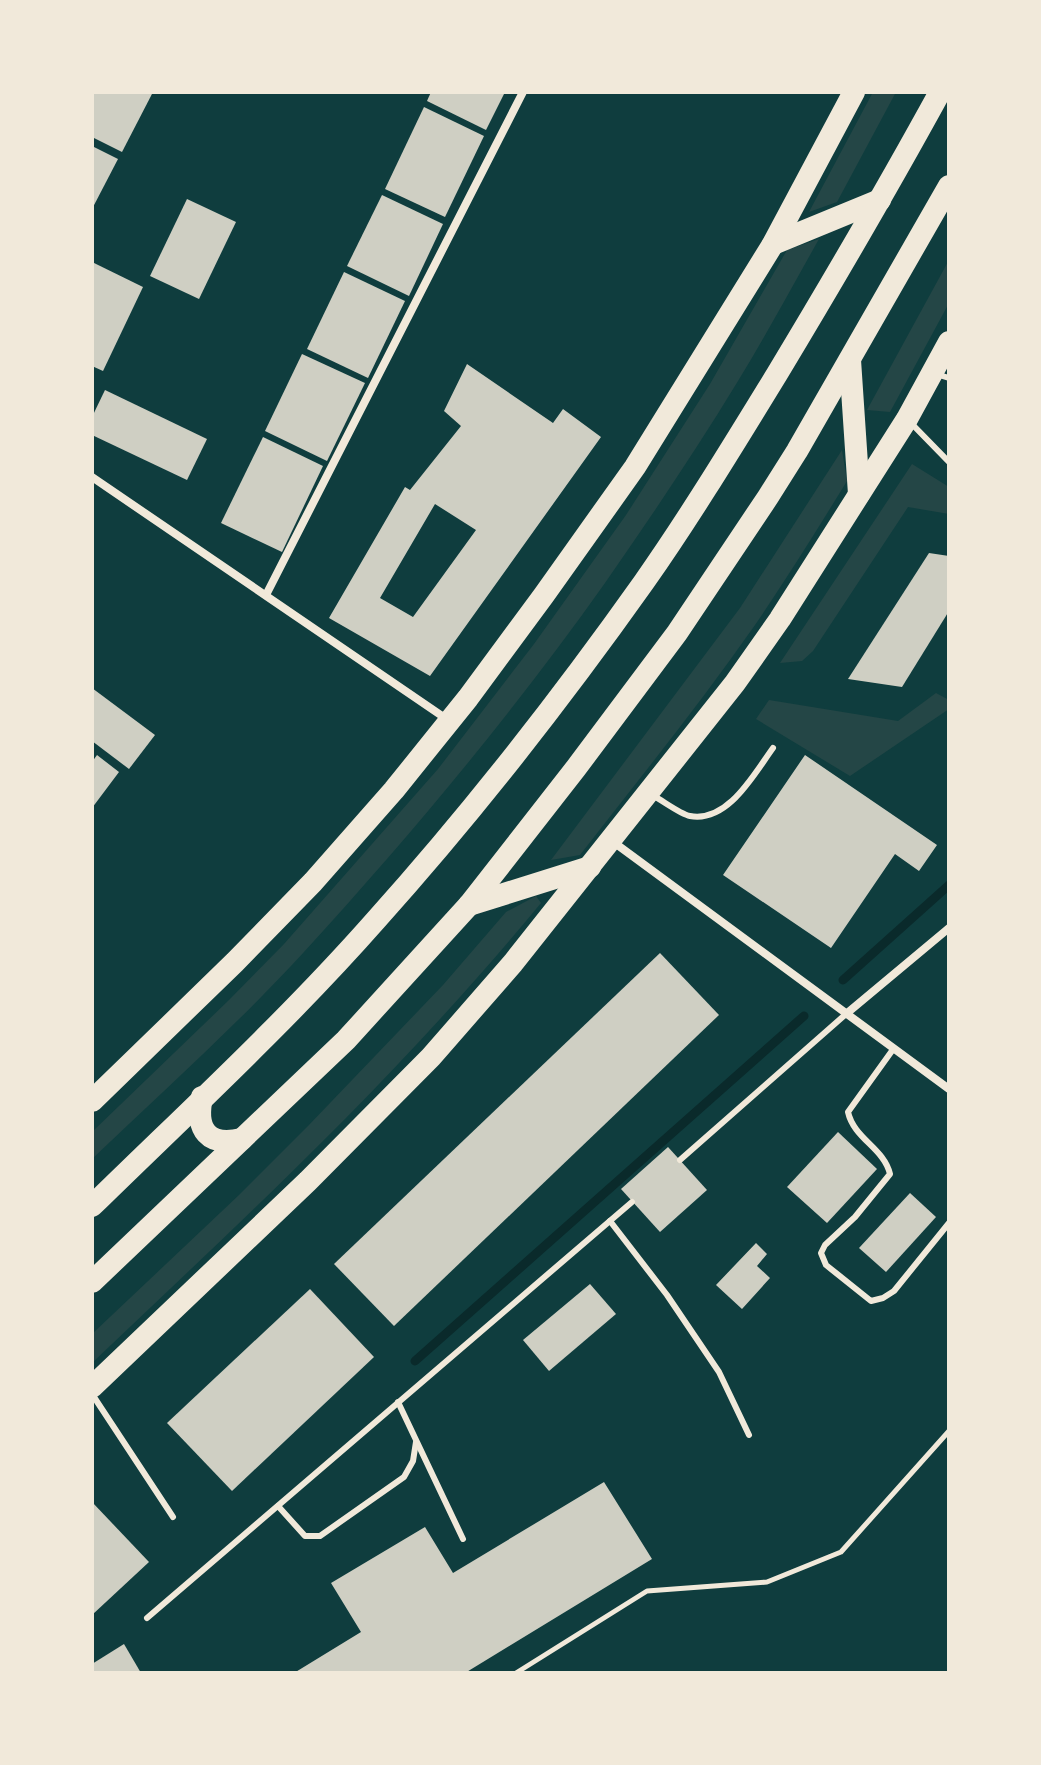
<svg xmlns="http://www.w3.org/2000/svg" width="1041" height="1765" viewBox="0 0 1041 1765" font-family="'PT Sans Narrow',sans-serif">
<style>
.green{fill:#244646}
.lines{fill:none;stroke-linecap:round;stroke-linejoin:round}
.stream{stroke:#0a2a2b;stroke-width:9}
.building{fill:#cfcfc3;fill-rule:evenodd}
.path{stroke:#f1e9da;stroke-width:5}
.service{stroke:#f1e9da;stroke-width:6}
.minor{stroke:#f1e9da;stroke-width:8}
.trunk{stroke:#f1e9da;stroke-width:22}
</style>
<rect width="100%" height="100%" fill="#0f3d3e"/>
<g class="green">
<polygon points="873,92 896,92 837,202 809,212"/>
<path d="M819 239C792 287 766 335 738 381 696 450 651 517 605 583 513 713 411 835 304 952 237 1025 163 1091 92 1159V1132L229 1000 284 944 438 769 534 644 626 515 710 384 787 250Z"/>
<polygon points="949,260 949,303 890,412 867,410"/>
<path d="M842 450 847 481C817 530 787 578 755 625 700 704 639 779 580 855L551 860 740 608Z"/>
<polygon points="912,464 949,487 949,514 908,507 813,651 802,661 780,663"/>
<polygon points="936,693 949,700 949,709 850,776 756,719 769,700 898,721"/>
<path d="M536 896 541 903C479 978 414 1049 345 1119 263 1202 177 1282 92 1363V1334L239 1195 308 1126 443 985 506 912Z"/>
</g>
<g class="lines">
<g class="stream">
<polyline points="843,980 949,885"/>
<polyline points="415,1361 804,1016"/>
</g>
</g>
<g class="building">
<polygon points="92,92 153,92 122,152 92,137"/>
<polygon points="431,92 505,92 486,130 427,101"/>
<polygon points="424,107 484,136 445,217 385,189"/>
<polygon points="92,146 118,159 92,209"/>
<polygon points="382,195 443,224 409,296 347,266"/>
<polygon points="187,199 236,222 199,299 150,276"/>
<polygon points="92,262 143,287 103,371 92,366"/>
<polygon points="344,272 405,301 368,378 307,349"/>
<polygon points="302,354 365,383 327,461 265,431"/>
<path d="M467 364 553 423 563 409 601 437 430 676 329 618 405 487 410 490 461 426 444 411ZM435 504 476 530 413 617 380 598Z"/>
<polygon points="105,390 207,439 187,480 92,435 92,417"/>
<polygon points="263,437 323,466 282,552 221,523"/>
<polygon points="929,553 949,556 949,611 902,687 848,679"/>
<polygon points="92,688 155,735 129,769 92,741"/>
<polygon points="97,755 119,772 92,808 92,762"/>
<polygon points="805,755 937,845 919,871 895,854 831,948 723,875"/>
<polygon points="660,953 719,1015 394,1326 334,1264"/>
<polygon points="838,1132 877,1169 827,1223 787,1187"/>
<polygon points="668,1147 707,1190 660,1232 621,1189"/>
<polygon points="910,1193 936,1217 886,1272 859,1248"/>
<polygon points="756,1243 767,1254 757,1266 770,1278 742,1309 716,1285"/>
<polygon points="590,1284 616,1314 549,1371 523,1340"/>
<polygon points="310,1289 374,1357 232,1491 167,1423"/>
<polygon points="604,1482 652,1559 465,1673 294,1673 361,1632 331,1583 425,1527 453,1573"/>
<polygon points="92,1502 149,1562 92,1615"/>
<polygon points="124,1644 141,1673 92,1673 92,1664"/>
</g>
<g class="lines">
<polyline class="path" points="516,1673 647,1591 767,1582 841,1552 949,1431"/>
<g class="service">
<polyline points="936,374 949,378"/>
<polyline points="909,421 949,462"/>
<path d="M652 795C662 800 680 814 690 816 728 823 754 774 773 748"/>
<path d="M894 1048 848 1112C854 1139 884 1148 890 1174L855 1217 825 1245 821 1253 826 1265 871 1301 883 1298 894 1291 949 1223"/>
<polyline points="680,1160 846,1014"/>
<polyline points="610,1221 667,1295 719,1372 749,1435"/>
<polyline points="92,1394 173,1517"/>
<polyline points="398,1402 463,1539"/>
<polyline points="278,1506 305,1536 320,1536 404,1477 413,1461 416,1442"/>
<polyline points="147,1618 632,1202"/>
</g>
<g class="minor">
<polyline points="92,477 448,720"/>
<polyline points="266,595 523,92"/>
<polyline points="612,841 949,1089"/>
<polyline points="846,1014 949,928"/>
</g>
<g class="trunk">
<polyline points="773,244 880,200"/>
<polyline points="850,360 859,494"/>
<polyline points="469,905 590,867"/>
<path d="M202 1097C195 1130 208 1147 242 1139"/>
<polyline points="92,1101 235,962 313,882 394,790 468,698 544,595 635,467 773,244 854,92"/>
<path d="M92 1206C188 1112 287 1021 376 920 472 813 561 699 644 582 691 515 734 444 777 374 833 281 888 187 940 92"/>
<polyline points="92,1282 346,1040 469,905 576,768 677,633 768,497 797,451 949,186"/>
<polyline points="92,1387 308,1181 431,1057 513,963 735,683 780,619 907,419 949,342"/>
</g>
</g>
<rect width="1041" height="1765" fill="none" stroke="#f1e9da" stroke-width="188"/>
</svg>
